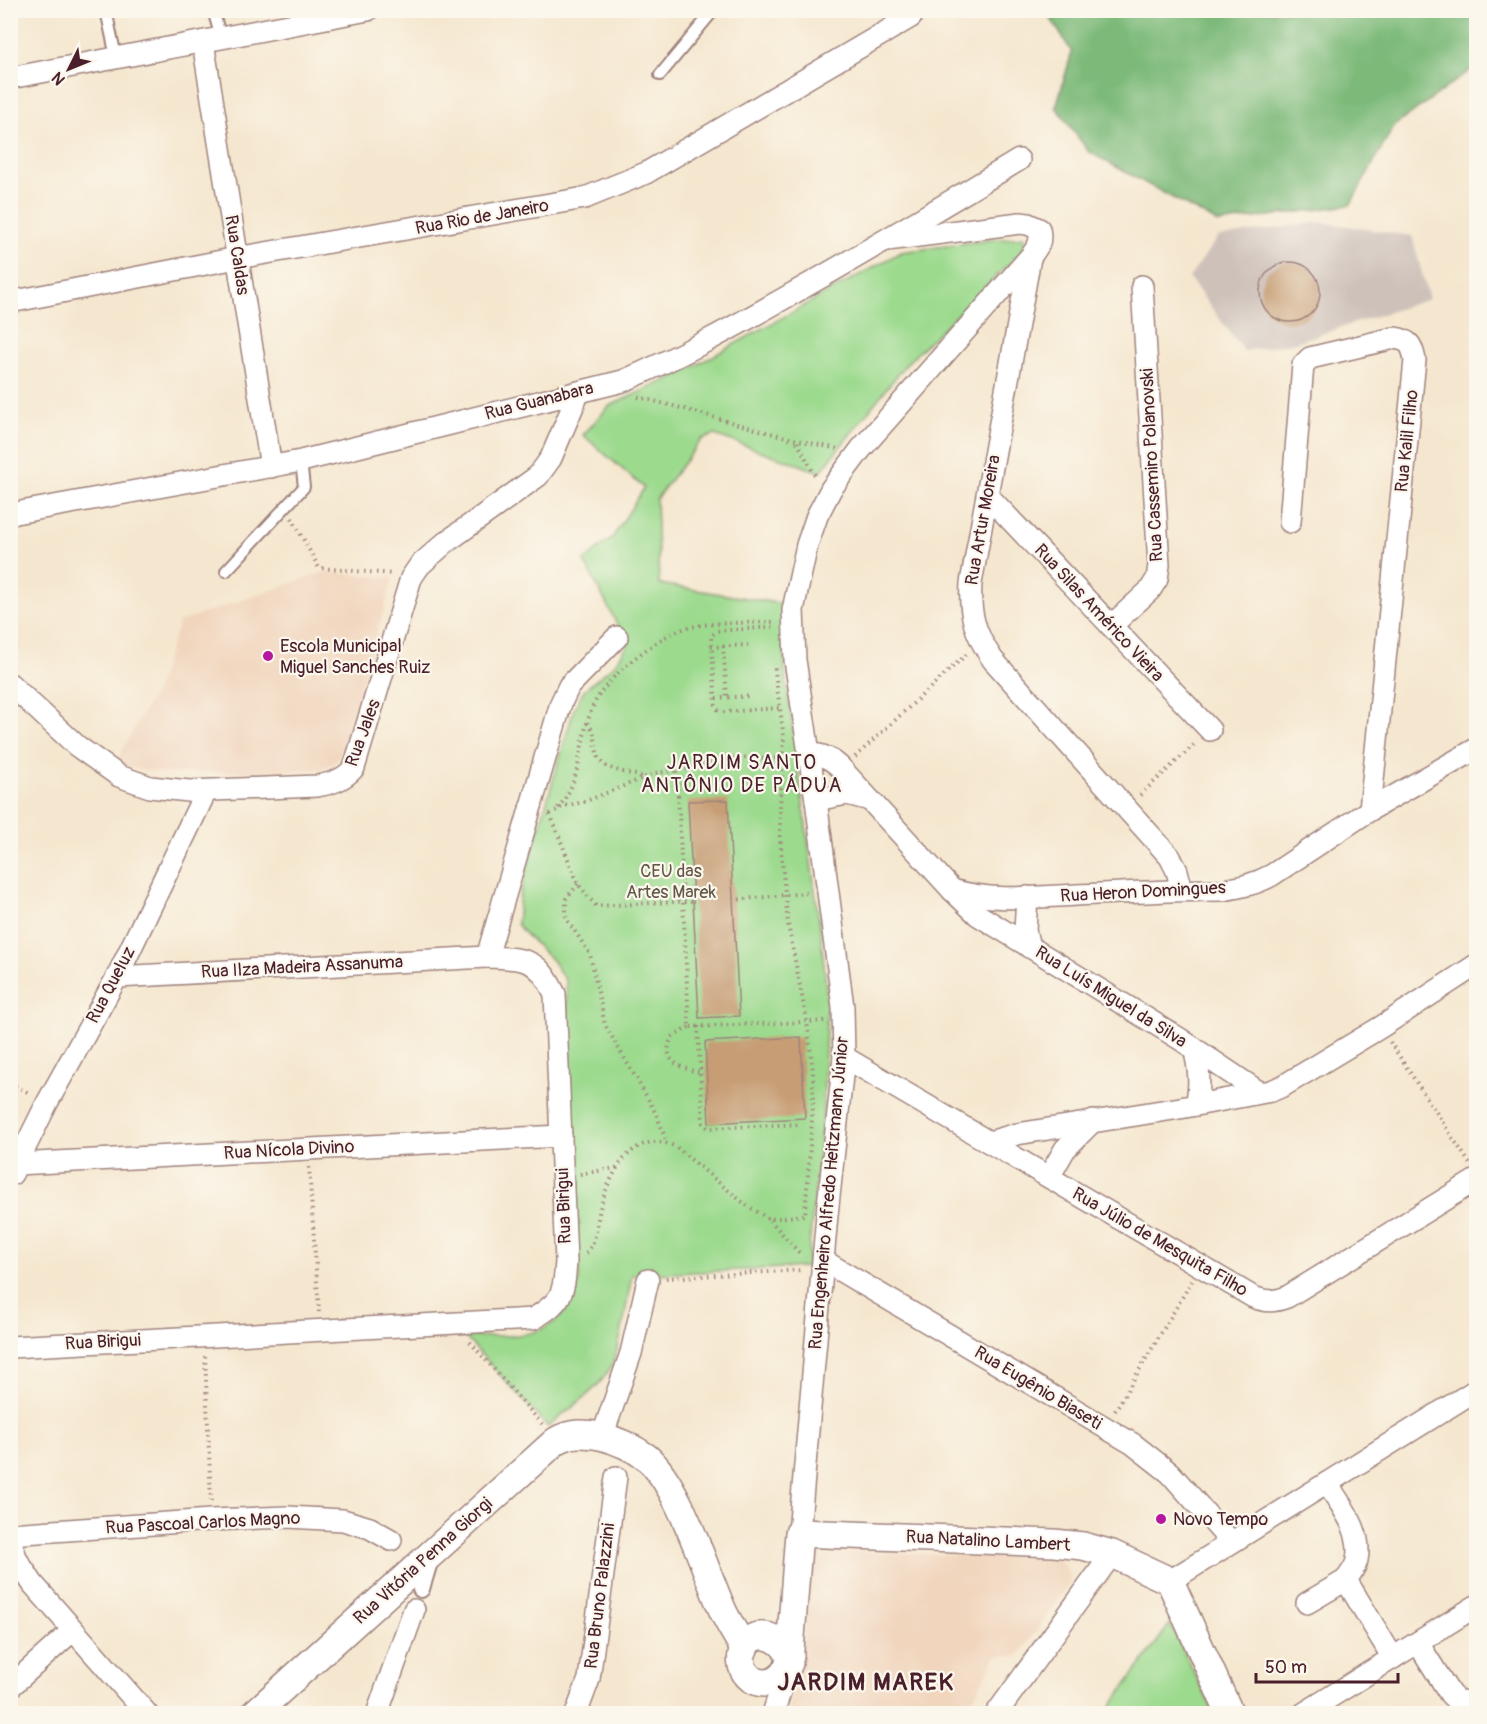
<svg xmlns="http://www.w3.org/2000/svg" width="1487" height="1724" viewBox="0 0 1487 1724" font-family="Pangolin,sans-serif">
<style>
.built{fill:#f1d5bd}
.industrial{fill:#cec1ba}
.green{fill:#9cda8e;stroke:#737c5c;stroke-width:1.5}
.forest{fill:#7dba79;stroke:#646c52;stroke-width:1.5}
.building{fill:#c69d74}
.lines{fill:none;stroke-linecap:round;stroke-linejoin:round}
.service-casing{stroke:#a0837d;stroke-width:14}
.pedestrian-casing{stroke:#a0837d;stroke-width:20}
.minor-casing{stroke:#a0837d;stroke-width:24}
.tertiary-casing{stroke:#a0837d;stroke-width:30}
.path{stroke:#a0837d;stroke-width:4;stroke-dasharray:1.5 4.5;stroke-linecap:butt}
.service{stroke:#fff;stroke-width:10}
.pedestrian{stroke:#fff;stroke-width:16}
.minor{stroke:#fff;stroke-width:21}
.tertiary{stroke:#fff;stroke-width:27}
.poi-dot{fill:#b5179e;stroke:#fbf7ec;stroke-width:2}
.labels{text-anchor:middle;dominant-baseline:central;stroke-width:4.5;stroke-linejoin:round;paint-order:stroke}
.street-label{font-size:18px;fill:#4a1f2b;stroke:#fbf7ec}
.poi-label{font-size:18px;fill:#4a1f2b;stroke:#fbf7ec;text-anchor:start}
.park-label{font-size:18px;fill:#635749;stroke:#fbf7ec}
.neighbourhood-label{font-size:20px;letter-spacing:1.5px;fill:#4a1f2b;stroke:#fbf7ec}
.district-label{font-size:24px;font-weight:bold;letter-spacing:1.5px;fill:#4a1f2b;stroke:#fbf7ec}
</style>
<rect width="100%" height="100%" fill="#fbf7ec"/>
<filter id="ink" filterUnits="userSpaceOnUse"><feTurbulence type="fractalNoise" baseFrequency=".0167" numOctaves="2"/><feDisplacementMap in="SourceGraphic" scale="12" xChannelSelector="R" yChannelSelector="G"/><feConvolveMatrix kernelMatrix="1 2 1 2 8 2 1 2 1" color-interpolation-filters="sRGB"/></filter>
<filter id="wash" filterUnits="userSpaceOnUse"><feTurbulence type="fractalNoise" baseFrequency=".008" numOctaves="4" result="noise"/><feDisplacementMap in="SourceGraphic" scale="24" xChannelSelector="R" yChannelSelector="G"/><feGaussianBlur stdDeviation="1.35" result="paint"/><feColorMatrix in="noise" values="0 0 0 0 0 0 0 0 0 0 0 0 0 0 0 0 0 1.4 0 .05"/><feComposite in="paint" operator="in"/></filter>
<g filter="url(#wash)">
<rect width="100%" height="100%" fill="#f5e7cf"/>
<g class="built">
<polygon points="324,572 393,578 341,756 333,764 322,769 263,773 225,772 172,773 135,769 116,761 156,690 179,622"/>
<polygon points="826,1550 1048,1558 1062,1562 1069,1574 1070,1583 1018,1656 996,1656 965,1713 788,1714 801,1659 812,1558"/>
</g>
<polygon class="industrial" points="1319,222 1412,236 1429,299 1293,343 1244,351 1189,278 1218,237"/>
<g class="green">
<path d="M1026 237 1022 251 906 364 820 472 715 435 702 439 656 499 659 584 783 604 785 673 821 935 827 996 823 1113 807 1267 632 1275C627 1299 621 1351 609 1370 595 1393 567 1410 548 1427L465 1337C518 1335 562 1343 579 1281L566 981 552 960 523 932 517 924 520 893 574 709 584 690 615 664 628 645 584 561 613 537 644 488 583 435 609 406 684 372 901 252 989 240Z"/>
<polygon points="1170,1624 1211,1707 1211,1713 1106,1713"/>
</g>
<polygon class="forest" points="1046,11 1476,11 1476,66 1394,126 1350,205 1218,223 1089,152 1056,107 1072,52"/>
<g id="blocks">
<g class="building">
<circle cx="1290" cy="292" r="30"/>
<polygon points="728,800 739,1016 699,1018 688,801"/>
<polygon points="801,1037 805,1118 709,1123 705,1042"/>
</g>
</g>
</g>
<g filter="url(#ink)">
<use href="#blocks" fill-opacity="0" stroke="#a0837d" stroke-width="1.5"/>
<g class="lines">
<g class="service-casing">
<g id="service">
<polyline points="106,10 116,57"/>
<polyline points="213,10 221,38"/>
<polyline points="660,75 714,10"/>
<polyline points="226,571 304,487 301,461"/>
</g>
</g>
<g class="pedestrian-casing">
<polyline id="pedestrian" points="421,1589 430,1559"/>
</g>
<g class="minor-casing">
<g id="minor">
<polyline points="203,42 271,467"/>
<polyline points="10,78 368,10"/>
<path d="M1030 258 971 583C969 615 975 634 993 660L1170 857 1177 871 1182 890"/>
<polyline points="10,302 237,258 585,198 646,173 911,17"/>
<polyline points="988,496 1210,730"/>
<path d="M10 514 301 461 623 381C682 356 735 326 790 295 868 251 943 206 1019 160"/>
<path d="M1290 522 1303 365 1310 358 1394 338C1409 340 1412 344 1415 360L1370 810"/>
<polyline points="1111,626 1150,590 1157,579 1159,565 1142,286"/>
<path d="M10 684 77 746 119 776 150 787 189 791 317 786C333 783 343 780 354 768L411 578 420 565 445 543 538 476 551 458 579 392"/>
<path d="M809 754C822 754 830 758 840 767L952 890 978 915 1180 1039 1259 1092"/>
<polyline points="816,800 847,794 870,800"/>
<path d="M952 890C991 902 1035 897 1076 895 1125 893 1174 890 1223 890 1241 887 1256 884 1272 875L1370 810 1476 749"/>
<polyline points="1027,897 1025,930 1029,947"/>
<polyline points="117,977 487,957"/>
<path d="M1194 1048C1199 1068 1201 1084 1196 1105"/>
<path d="M844 1057 1253 1297C1266 1302 1274 1302 1287 1297L1476 1180"/>
<polyline points="989,1142 1017,1134 1180,1108 1271,1091 1283,1086 1381,1027 1476,965"/>
<polyline points="17,1164 561,1136"/>
<polyline points="12,1174 47,1103 117,977 206,791"/>
<polyline points="1049,1177 1065,1149 1093,1121"/>
<polyline points="824,1261 1133,1444 1170,1473 1231,1542"/>
<path d="M10 1347 533 1319C562 1301 564 1295 566 1261L555 994C537 957 526 959 487 957L561 703 569 686 617 637"/>
<polyline points="602,1437 631,1353 648,1280"/>
<path d="M1327 1483C1341 1506 1363 1531 1357 1560 1356 1567 1350 1574 1346 1580L1393 1658"/>
<path d="M799 1533 827 1215 844 1057 843 1007 816 800 795 660 793 610 807 545 817 516 831 489 861 449 1030 257C1038 247 1042 242 1039 229L1028 224 1020 223 887 240"/>
<polyline points="10,1534 211,1520 288,1517 343,1520 370,1528 391,1540"/>
<polyline points="10,1540 17,1560 33,1584 147,1714"/>
<polyline points="1170,1581 1476,1390"/>
<polyline points="1307,1603 1346,1580"/>
<polyline points="1418,1643 1450,1694 1457,1701 1476,1702"/>
<polyline points="10,1687 72,1631"/>
<polyline points="377,1714 414,1610"/>
<polyline points="576,1714 589,1679 616,1477"/>
<polyline points="773,1714 787,1670"/>
<polyline points="996,1714 1112,1554"/>
<polyline points="1303,1714 1476,1606"/>
</g>
</g>
<g class="tertiary-casing">
<g id="tertiary">
<path d="M790 1656C781 1633 747 1626 742 1654 736 1683 777 1697 789 1663L799 1533 1054 1543 1083 1546 1112 1554 1170 1581 1230 1714"/>
<path d="M254 1714 556 1441C571 1432 584 1433 600 1436 616 1440 632 1447 646 1457 678 1483 703 1565 720 1604 726 1620 736 1634 744 1649"/>
</g>
</g>
<g class="path">
<path d="M638 397C705 413 771 436 839 449"/>
<polyline points="797,442 816,477"/>
<polyline points="292,518 319,568 393,574"/>
<polyline points="773,627 717,631 711,636 716,705 718,710 724,712 779,708"/>
<polyline points="723,646 727,697"/>
<polyline points="711,647 748,645"/>
<polyline points="716,698 751,696"/>
<path d="M587 723C601 735 590 756 606 766 615 771 633 774 644 777"/>
<polyline points="855,757 969,652"/>
<polyline points="677,771 689,1027 826,1021"/>
<polyline points="1140,795 1196,743"/>
<path d="M558 808C580 781 578 756 587 723 590 713 594 702 600 694 615 671 663 632 690 627 716 622 746 623 773 622L774 620"/>
<polyline points="550,814 564,806 584,802 656,773 687,769 704,764 738,757 769,759 784,757"/>
<polyline points="550,814 578,884 596,906 693,901"/>
<polyline points="578,884 566,899 566,918 590,954 605,1025 647,1097 657,1116 667,1143"/>
<polyline points="733,900 807,893"/>
<polyline points="698,1026 703,1123 708,1128 801,1124"/>
<path d="M689 1027 672 1037C660 1061 681 1069 700 1072"/>
<polyline points="1390,1042 1470,1164"/>
<polyline points="10,1083 31,1094"/>
<polyline points="309,1167 319,1312"/>
<polyline points="580,1174 616,1168"/>
<polyline points="770,1220 801,1255"/>
<path d="M586 1253C598 1241 596 1221 601 1205 611 1171 635 1127 676 1147L746 1205 769 1219 805 1215 813 1106V1071L807 1022 788 924 785 895 780 836V806L784 738 774 664"/>
<polyline points="666,1278 802,1270"/>
<polyline points="470,1342 542,1424"/>
<polyline points="205,1356 211,1501"/>
<polyline points="1115,1411 1192,1281"/>
</g>
<use href="#service" class="service"/>
<use href="#pedestrian" class="pedestrian"/>
<use href="#minor" class="minor"/>
<use href="#tertiary" class="tertiary"/>
</g>
</g>
<g class="poi-dot">
<circle cx="268" cy="656" r="6"/>
<circle cx="1161" cy="1519" r="6"/>
</g>
<g class="labels">
<g class="street-label">
<text transform="translate(482 217) rotate(-10)">Rua Rio de Janeiro</text>
<text transform="translate(237 255) rotate(81)">Rua Caldas</text>
<text transform="translate(539 401) rotate(-14)">Rua Guanabara</text>
<text transform="translate(1407 441) rotate(-84)">Rua Kalil Filho</text>
<text transform="translate(1152 465) rotate(-93)">Rua Cassemiro Polanovski</text>
<text transform="translate(983 520) rotate(-80)">Rua Artur Moreira</text>
<text transform="translate(1099 613) rotate(47)">Rua Silas Américo Vieira</text>
<text transform="translate(363 733) rotate(-70)">Rua Jales</text>
<text transform="translate(1143 892) rotate(-3)">Rua Heron Domingues</text>
<text transform="translate(302 967) rotate(-3)">Rua Ilza Madeira Assanuma</text>
<text transform="translate(111 985) rotate(-62)">Rua Queluz</text>
<text transform="translate(1111 997) rotate(32)">Rua Luís Miguel da Silva</text>
<text transform="translate(289 1150) rotate(-3)">Rua Nícola Divino</text>
<text transform="translate(829 1193) rotate(-85)">Rua Engenheiro Alfredo Heitzmann Júnior</text>
<text transform="translate(564 1206) rotate(-92)">Rua Birigui</text>
<text transform="translate(1160 1242) rotate(30)">Rua Júlio de Mesquita Filho</text>
<text transform="translate(103 1342) rotate(-3)">Rua Birigui</text>
<text transform="translate(1038 1388) rotate(31)">Rua Eugênio Biaseti</text>
<text transform="translate(203 1523) rotate(-3)">Rua Pascoal Carlos Magno</text>
<text transform="translate(988 1541) rotate(3)">Rua Natalino Lambert</text>
<text transform="translate(423 1561) rotate(-42)">Rua Vitória Penna Giorgi</text>
<text transform="translate(600 1596) rotate(-83)">Rua Bruno Palazzini</text>
</g>
<g class="poi-label">
<text x="280" y="646">Escola Municipal<tspan x="280" dy="21">Miguel Sanches Ruiz</tspan></text>
<text x="1173" y="1519">Novo Tempo</text>
</g>
<g class="park-label">
<text x="671" y="871">CEU das<tspan x="671" dy="21">Artes Marek</tspan></text>
</g>
<g class="neighbourhood-label">
<text x="742" y="762">JARDIM SANTO<tspan x="742" dy="23">ANTÔNIO DE PÁDUA</tspan></text>
</g>
<g class="district-label">
<text x="866" y="1682">JARDIM MAREK</text>
</g>
</g>
<rect width="1487" height="1724" fill="none" stroke="#fbf7ec" stroke-width="36"/>
<g transform="translate(69 69) rotate(227)" stroke="#fbf7ec" stroke-width="4.5" paint-order="stroke">
<path d="M0-4.5L10 22L0 15L-10 22Z" fill="#4a1f2b"/>
<text y="-9" font-size="16" font-weight="bold" text-anchor="middle" fill="#4a1f2b">N</text>
</g>
<path d="M1256 1673v9h142v-9" fill="none" stroke="#4a1f2b" stroke-width="3"/>
<text x="1265" y="1673" font-size="18" fill="#4a1f2b" stroke="#fbf7ec" stroke-width="4.5" paint-order="stroke">50 m</text>
</svg>
